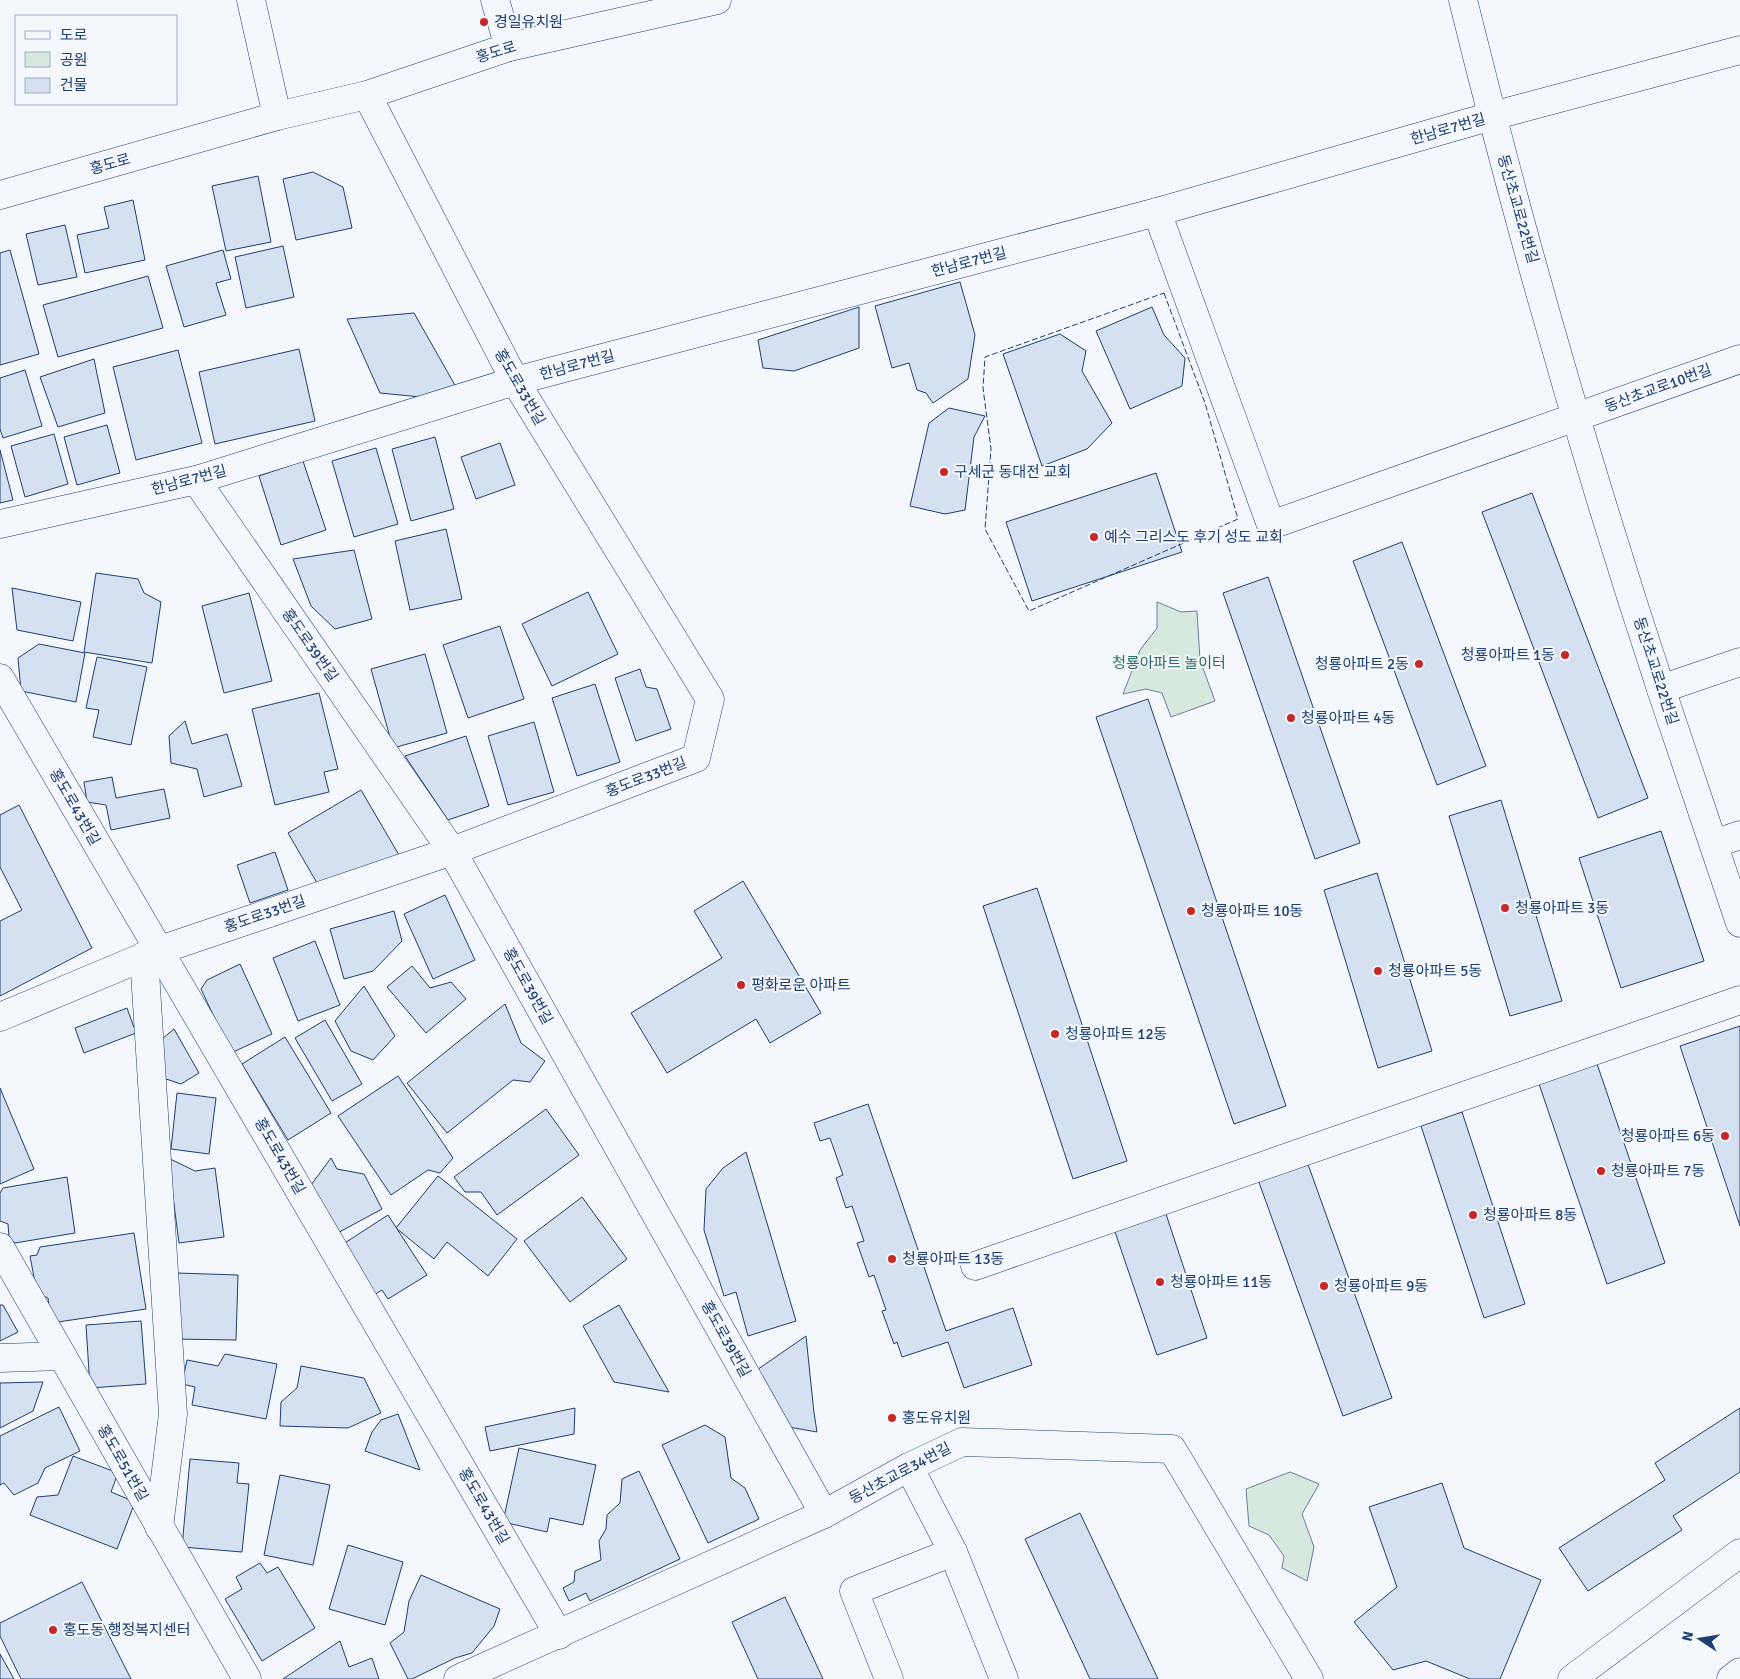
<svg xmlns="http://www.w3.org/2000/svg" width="1740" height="1679" viewBox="0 0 1740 1679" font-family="Signika,'Noto Sans KR',sans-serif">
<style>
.green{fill:#d7e8df;stroke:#687fa3}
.building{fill:#d5e0f0;stroke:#1d3f73}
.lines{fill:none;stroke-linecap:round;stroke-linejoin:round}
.minor-casing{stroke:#1d3f73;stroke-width:29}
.minor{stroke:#f4f7fb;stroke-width:28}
.fence{stroke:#1d3f73;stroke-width:1;stroke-dasharray:6 2.5;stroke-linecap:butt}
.poi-dot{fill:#c62828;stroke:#f4f7fb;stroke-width:2}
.labels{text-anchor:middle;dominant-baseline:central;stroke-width:4;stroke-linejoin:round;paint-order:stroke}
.poi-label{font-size:15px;fill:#1d3f73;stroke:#f4f7fb;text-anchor:start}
.street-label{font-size:15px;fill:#1d3f73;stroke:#f4f7fb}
.park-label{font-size:15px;fill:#2c6c60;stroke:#f4f7fb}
</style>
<rect width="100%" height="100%" fill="#f4f7fb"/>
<g class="green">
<polygon points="1157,602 1181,612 1197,611 1200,660 1215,701 1171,717 1162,693 1146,689 1123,694 1140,650 1157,628"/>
<polygon points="1290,1472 1319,1484 1302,1514 1314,1547 1307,1581 1282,1568 1284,1556 1269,1535 1249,1526 1246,1489"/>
</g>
<g class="building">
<polygon points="313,172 343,187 352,228 296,240 283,179"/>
<polygon points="258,176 271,242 226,251 212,186"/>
<polygon points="133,200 145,260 85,273 77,235 109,228 104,207"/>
<polygon points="65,225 77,277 38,285 26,234"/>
<polygon points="283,246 294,297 246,308 235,257"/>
<polygon points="10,250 39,354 0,365 0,253"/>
<polygon points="223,250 231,279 216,283 226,315 184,327 166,266"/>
<polygon points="148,276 163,328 58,357 43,305"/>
<polygon points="960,282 975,335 968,379 933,403 926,393 917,390 909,363 892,368 875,306"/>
<polygon points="859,307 859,348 794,371 763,368 758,340"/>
<polygon points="1152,307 1164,335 1185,358 1182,386 1130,409 1096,331"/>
<polygon points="414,313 456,387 421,397 380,393 347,319"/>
<polygon points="1060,334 1086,351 1082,371 1112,423 1087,449 1042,466 1003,354"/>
<polygon points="299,349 315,421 215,444 199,372"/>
<polygon points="178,350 202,443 136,460 113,367"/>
<polygon points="94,359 105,413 58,427 40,377"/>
<polygon points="25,370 42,426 3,438 0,429 0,378"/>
<polygon points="949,408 985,416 974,437 965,510 945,514 910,506 929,423"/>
<polygon points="107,425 120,473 77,485 64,437"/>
<polygon points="54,434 68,484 25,497 11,446"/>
<polygon points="435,437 454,509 411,521 392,449"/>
<polygon points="500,443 515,485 476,499 461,457"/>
<polygon points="376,448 398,524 354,537 332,461"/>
<polygon points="0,450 13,500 0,503"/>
<polygon points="303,461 326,530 281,545 259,476"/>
<polygon points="1156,473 1182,552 1032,601 1006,522"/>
<polygon points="1532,493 1648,798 1598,818 1482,512"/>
<polygon points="446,529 462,599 410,610 395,541"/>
<polygon points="1402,542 1486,766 1437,785 1353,561"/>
<polygon points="354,550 372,619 335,629 311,606 293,559"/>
<polygon points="96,573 138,579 144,593 161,602 152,663 84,652"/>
<polygon points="1268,577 1360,843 1315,859 1223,593"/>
<polygon points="12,588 81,602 73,641 17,630"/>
<polygon points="588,592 618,654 552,686 522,624"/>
<polygon points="249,593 272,681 224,693 202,606"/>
<polygon points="500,626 524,699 468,718 443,645"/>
<polygon points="39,644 85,653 76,702 21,691 18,658"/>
<polygon points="425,654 447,733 393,748 371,669"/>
<polygon points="97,657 147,667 131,745 93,737 99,710 86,708"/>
<polygon points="640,669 646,687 657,689 671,729 636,741 615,678"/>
<polygon points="595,684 620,762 577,776 552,698"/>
<polygon points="319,693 338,769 324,772 329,792 275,805 252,709"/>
<polygon points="1148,699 1286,1106 1234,1124 1096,717"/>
<polygon points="185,721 192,744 227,734 242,786 204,797 197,769 171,763 169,736"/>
<polygon points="534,722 554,792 508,805 488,736"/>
<polygon points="466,736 489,806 448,820 405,756"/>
<polygon points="112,777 116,798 164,789 170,818 111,830 106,805 87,802 84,782"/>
<polygon points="361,790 399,855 317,883 288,833"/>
<polygon points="1501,800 1562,1001 1510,1016 1449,816"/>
<polygon points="19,805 92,948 0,996 0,921 22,910 0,867 0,815"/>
<polygon points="1661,831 1704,961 1621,988 1579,858"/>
<polygon points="275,852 288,890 250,903 237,865"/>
<polygon points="1377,873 1432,1051 1378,1068 1324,890"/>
<polygon points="743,881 821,1013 770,1043 756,1019 667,1073 631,1013 722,958 694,911"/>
<polygon points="1037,888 1127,1161 1073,1179 983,906"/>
<polygon points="445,895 475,960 433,979 404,914"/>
<polygon points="394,911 402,941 373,971 344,979 330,929"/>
<polygon points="315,941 340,1005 298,1021 273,958"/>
<polygon points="240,964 272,1034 231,1053 201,989 207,980"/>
<polygon points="412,966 430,988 451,982 466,999 426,1033 387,987"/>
<polygon points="364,986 395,1036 373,1060 351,1051 335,1021"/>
<polygon points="505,1004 521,1043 545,1061 530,1082 513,1080 447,1133 407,1083"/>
<polygon points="127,1008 136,1033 84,1053 75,1028"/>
<polygon points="325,1020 362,1084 332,1101 295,1038"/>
<polygon points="1740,1026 1740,1226 1680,1046"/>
<polygon points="174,1029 199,1073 181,1084 160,1077 156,1044"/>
<polygon points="285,1037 331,1113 288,1140 242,1064"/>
<polygon points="1595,1058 1665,1263 1607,1284 1537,1078"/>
<polygon points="398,1076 453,1158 440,1173 428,1170 391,1195 338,1116"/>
<polygon points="0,1088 34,1169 0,1184"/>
<polygon points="177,1093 216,1098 209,1154 171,1149"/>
<polygon points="868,1104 946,1331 1013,1308 1032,1365 964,1388 948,1342 902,1357 897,1342 894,1344 882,1311 886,1310 874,1275 869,1277 857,1243 864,1241 852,1206 846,1208 836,1178 843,1175 830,1138 820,1141 814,1123"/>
<polygon points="546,1109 579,1155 497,1215 481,1192 465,1192 454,1177"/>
<polygon points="1462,1112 1525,1304 1484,1318 1421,1126"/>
<polygon points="746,1152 796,1321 748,1336 736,1292 724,1296 704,1230 706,1189 723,1168"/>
<polygon points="1305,1156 1392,1398 1343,1416 1256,1174"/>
<polygon points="168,1158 195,1171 215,1168 224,1237 179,1243"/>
<polygon points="331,1158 337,1169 364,1174 382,1209 332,1236 308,1189"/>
<polygon points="438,1176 517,1239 488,1276 447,1242 434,1259 396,1228"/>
<polygon points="67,1177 75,1233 15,1243 9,1237 8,1224 0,1221 0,1193 3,1188"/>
<polygon points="582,1197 627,1259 570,1302 524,1241"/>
<polygon points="1164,1208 1207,1338 1157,1355 1113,1226"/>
<polygon points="388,1215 427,1275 388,1299 382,1290 369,1298 337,1248"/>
<polygon points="134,1233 146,1309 51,1323 48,1298 37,1293 30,1256 37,1255 40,1247"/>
<polygon points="177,1273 238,1275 236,1340 175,1339"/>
<polygon points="0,1305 3,1305 18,1332 0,1341"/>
<polygon points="619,1305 669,1392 614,1382 583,1326"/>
<polygon points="141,1321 146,1384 90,1388 86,1325"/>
<polygon points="806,1336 814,1413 817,1432 783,1426 754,1372"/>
<polygon points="225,1354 277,1364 266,1419 192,1405 195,1387 182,1384 187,1360 218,1366"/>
<polygon points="301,1366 364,1378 381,1413 348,1428 280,1426 281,1402 297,1388"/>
<polygon points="43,1382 33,1411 0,1428 0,1383"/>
<polygon points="59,1407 80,1451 45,1468 38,1483 14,1495 4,1483 0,1485 0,1436"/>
<polygon points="575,1408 574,1434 490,1451 485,1427"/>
<polygon points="1740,1408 1740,1472 1673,1516 1682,1530 1588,1591 1559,1548 1665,1480 1655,1463"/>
<polygon points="398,1414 420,1470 365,1451 372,1432 381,1420"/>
<polygon points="705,1425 725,1437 731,1478 745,1488 759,1519 708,1543 662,1445"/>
<polygon points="519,1448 596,1465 583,1525 550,1518 547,1532 503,1522"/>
<polygon points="73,1456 118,1473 111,1492 135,1502 117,1549 30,1515 37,1497 58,1495"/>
<polygon points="190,1459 239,1463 237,1483 249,1484 242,1552 182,1547"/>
<polygon points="639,1471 680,1559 590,1601 586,1593 569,1601 563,1588 574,1582 575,1571 601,1560 599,1541 606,1529 607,1515 620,1503 622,1479"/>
<polygon points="280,1475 330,1485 313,1565 264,1555"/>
<polygon points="1442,1483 1464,1548 1541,1580 1500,1679 1470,1679 1426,1661 1393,1670 1354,1622 1397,1587 1369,1507"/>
<polygon points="1080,1513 1158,1679 1090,1679 1025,1539"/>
<polygon points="348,1545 403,1562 385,1625 329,1609"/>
<polygon points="260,1563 267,1573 278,1567 315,1628 262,1661 225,1599 242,1589 236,1577"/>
<polygon points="421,1575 500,1609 494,1626 472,1653 455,1658 412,1679 408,1679 390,1643 404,1632 409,1601"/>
<polygon points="82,1582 131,1679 21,1679 0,1636 0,1623"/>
<polygon points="785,1597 823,1679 758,1679 732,1622"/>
<polygon points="340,1641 349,1667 372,1658 379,1679 283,1679"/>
<polygon points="0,1654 14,1679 0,1679"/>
</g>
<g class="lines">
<g class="minor-casing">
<g id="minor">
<polyline points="251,0 277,116"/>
<polyline points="495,0 509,47"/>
<path d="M1463 0C1520 232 1586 462 1661 689 1687 767 1714 845 1740 923"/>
<polyline points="0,195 277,116 367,95 509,47 717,0"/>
<polyline points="1157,212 1271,525 1740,359"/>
<polyline points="196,480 452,851 824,1514"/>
<polyline points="0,524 196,480 515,381 1157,212 1492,116 1740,50"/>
<polyline points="0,678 559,1635"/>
<polyline points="1661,689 1740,662"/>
<polyline points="1714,844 1740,835"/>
<polyline points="144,956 173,1414 159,1527"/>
<polyline points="0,1017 160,950 452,851 696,758 710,699 515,381 367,95"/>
<polyline points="0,1247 247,1679"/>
<polyline points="975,1266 1740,1000"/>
<polyline points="0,1358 62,1356"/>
<polyline points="909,1467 953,1552 1004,1679"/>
<polyline points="458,1679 824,1514 909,1467 962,1442 1172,1449 1309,1679"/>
<polyline points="889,1679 854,1591 953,1552"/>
<polyline points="1572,1679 1740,1553"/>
<polyline points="1731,1679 1740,1672"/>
</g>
</g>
<use href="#minor" class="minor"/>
<polygon class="fence" points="1164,293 1205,403 1238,519 1029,611 985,529 991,449 983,388 985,357"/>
</g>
<g class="poi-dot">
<circle cx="484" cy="22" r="5"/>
<circle cx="944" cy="472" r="5"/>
<circle cx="1094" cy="537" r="5"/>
<circle cx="1565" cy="655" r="5"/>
<circle cx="1419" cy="664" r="5"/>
<circle cx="1291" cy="718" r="5"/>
<circle cx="1505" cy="908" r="5"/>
<circle cx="1191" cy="911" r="5"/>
<circle cx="1378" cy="971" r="5"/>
<circle cx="741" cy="985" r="5"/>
<circle cx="1055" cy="1034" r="5"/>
<circle cx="1725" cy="1136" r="5"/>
<circle cx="1601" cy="1171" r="5"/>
<circle cx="1473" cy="1215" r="5"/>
<circle cx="892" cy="1259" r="5"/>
<circle cx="1160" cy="1282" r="5"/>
<circle cx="1324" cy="1286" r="5"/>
<circle cx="892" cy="1418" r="5"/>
<circle cx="53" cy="1630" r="5"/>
</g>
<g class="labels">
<g class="poi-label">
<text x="494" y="22">경일유치원</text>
<text x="954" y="472">구세군 동대전 교회</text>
<text x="1104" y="537">예수 그리스도 후기 성도 교회</text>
<text x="1555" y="655" text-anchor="end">청룡아파트 1동</text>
<text x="1409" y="664" text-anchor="end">청룡아파트 2동</text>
<text x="1301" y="718">청룡아파트 4동</text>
<text x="1515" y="908">청룡아파트 3동</text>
<text x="1201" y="911">청룡아파트 10동</text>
<text x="1388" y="971">청룡아파트 5동</text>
<text x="751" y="985">평화로운 아파트</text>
<text x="1065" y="1034">청룡아파트 12동</text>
<text x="1715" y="1136" text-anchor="end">청룡아파트 6동</text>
<text x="1611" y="1171">청룡아파트 7동</text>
<text x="1483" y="1215">청룡아파트 8동</text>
<text x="902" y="1259">청룡아파트 13동</text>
<text x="1170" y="1282">청룡아파트 11동</text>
<text x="1334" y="1286">청룡아파트 9동</text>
<text x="902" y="1418">홍도유치원</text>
<text x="63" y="1630">홍도동 행정복지센터</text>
</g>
<g class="street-label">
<text transform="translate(496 52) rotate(-17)">홍도로</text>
<text transform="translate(1448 129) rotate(-16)">한남로7번길</text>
<text transform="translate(110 164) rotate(-16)">홍도로</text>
<text transform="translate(1518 209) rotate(74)">동산초교로22번길</text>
<text transform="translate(969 262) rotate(-15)">한남로7번길</text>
<text transform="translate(577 365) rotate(-15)">한남로7번길</text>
<text transform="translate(520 387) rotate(60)">홍도로33번길</text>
<text transform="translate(1658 388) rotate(-20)">동산초교로10번길</text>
<text transform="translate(189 480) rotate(-15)">한남로7번길</text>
<text transform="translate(310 645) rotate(55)">홍도로39번길</text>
<text transform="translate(1656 671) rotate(72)">동산초교로22번길</text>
<text transform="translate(646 777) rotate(-21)">홍도로33번길</text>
<text transform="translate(75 807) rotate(60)">홍도로43번길</text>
<text transform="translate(265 914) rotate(-19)">홍도로33번길</text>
<text transform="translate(528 986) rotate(61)">홍도로39번길</text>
<text transform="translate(280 1156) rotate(60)">홍도로43번길</text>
<text transform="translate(726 1339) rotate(61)">홍도로39번길</text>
<text transform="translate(123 1463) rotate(60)">홍도로51번길</text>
<text transform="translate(900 1473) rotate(-28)">동산초교로34번길</text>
<text transform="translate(484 1506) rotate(60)">홍도로43번길</text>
</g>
<g class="park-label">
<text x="1169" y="663">청룡아파트 놀이터</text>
</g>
</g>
<rect x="15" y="15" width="162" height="90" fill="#f4f7fb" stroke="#9eadc5"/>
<rect x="25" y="31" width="25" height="8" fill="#f4f7fb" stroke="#9eadc5"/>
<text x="60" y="40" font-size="15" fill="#1d3f73">도로</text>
<rect x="25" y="52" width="25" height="15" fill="#d7e8df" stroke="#9eadc5"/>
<text x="60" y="65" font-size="15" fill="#1d3f73">공원</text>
<rect x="25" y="78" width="25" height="15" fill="#d5e0f0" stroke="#9eadc5"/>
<text x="60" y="90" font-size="15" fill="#1d3f73">건물</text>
<g transform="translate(1700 1639) rotate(282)" stroke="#f4f7fb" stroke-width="4" paint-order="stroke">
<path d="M0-4L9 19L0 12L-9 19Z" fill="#1d3f73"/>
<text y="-8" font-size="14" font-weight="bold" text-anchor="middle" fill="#1d3f73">N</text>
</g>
</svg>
